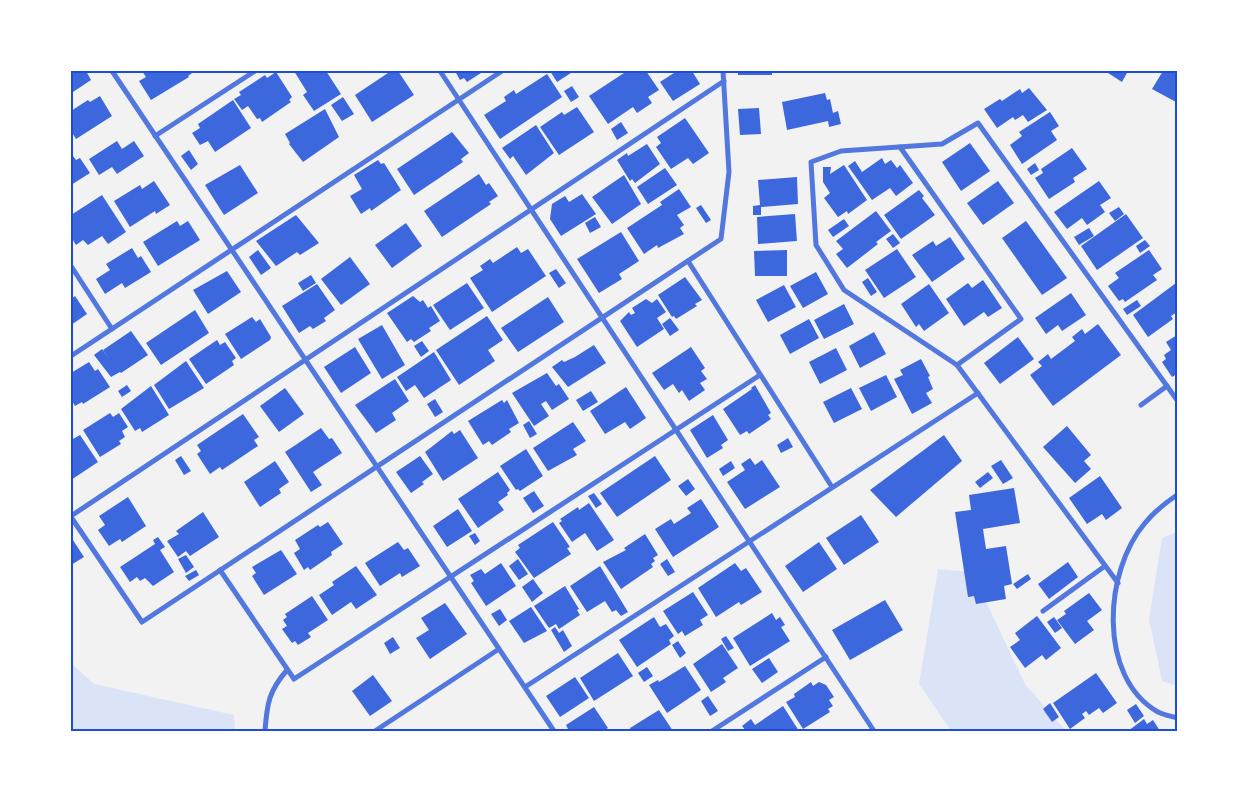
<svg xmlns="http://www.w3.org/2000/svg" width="1248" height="802" viewBox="0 0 1248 802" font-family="'Fira Sans',sans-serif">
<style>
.green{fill:#dbe4f7}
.building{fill:#3d67dc}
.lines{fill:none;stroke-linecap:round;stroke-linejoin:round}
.minor{stroke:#5277de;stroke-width:5}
.neatline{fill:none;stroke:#1d4ed8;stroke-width:2}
</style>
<rect width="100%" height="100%" fill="#f2f2f2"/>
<g class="green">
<polygon points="1177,532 1177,686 1162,681 1149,619 1162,538"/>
<polygon points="938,569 972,572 1025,684 1066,731 951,731 919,684"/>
<polygon points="71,663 94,684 234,715 235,731 71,731"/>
</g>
<g class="building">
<polygon points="71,71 86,71 91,80 73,92"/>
<polygon points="142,71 195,71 188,76 189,77 151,100 139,81 146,77"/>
<polygon points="294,71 326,71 341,94 314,111 303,95 307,92"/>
<polygon points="391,71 398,71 414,95 372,122 355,95"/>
<polygon points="455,71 484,71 467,82 464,78 460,80"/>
<polygon points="550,71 574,71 557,82"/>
<polygon points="627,71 646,71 659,90 648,97 652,103 637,113 633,107 608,124 589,96"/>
<polygon points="677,71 692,71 700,84 673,101 660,82"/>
<rect x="738" y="71" width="34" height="4"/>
<polygon points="1105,71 1128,71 1122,82"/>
<polygon points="1163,71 1177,71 1176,102 1152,89"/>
<polygon points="276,72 292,97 289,100 291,102 262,122 260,118 257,119 248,106 242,110 234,99 241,95 239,92 265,75 267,78"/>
<polygon points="547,74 562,97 500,139 484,115 506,101 504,97 514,90 516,94"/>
<polygon points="572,86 579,97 571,102 564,91"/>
<polygon points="1029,88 1047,110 1028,122 1023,115 1015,120 1013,117 997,128 984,109 1000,99 1002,101 1020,89 1022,93"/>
<polygon points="825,93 827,100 830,99 833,113 838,111 841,124 829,127 828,121 787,130 782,102"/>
<polygon points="100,96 112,116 76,139 71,131 71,111 88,100 90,102"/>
<polygon points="343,97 354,114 342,121 331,105"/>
<polygon points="233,100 251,128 215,152 208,141 200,145 192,133 200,128 198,124"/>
<polygon points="577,107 594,132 559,155 540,127 562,112 564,115"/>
<polygon points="759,108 761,134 740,135 738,109"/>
<polygon points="325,109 339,137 303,162 289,144 290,143 285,134"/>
<polygon points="1050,112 1059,126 1051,131 1057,140 1022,164 1010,145 1022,136 1019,132"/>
<polygon points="685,118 709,153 693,164 688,158 671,169 656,147 661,143 657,137"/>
<polygon points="621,122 628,133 617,140 611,129"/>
<polygon points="536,125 554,153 526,175 513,156 510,159 502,148"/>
<polygon points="452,132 469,153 461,159 463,162 414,195 397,169"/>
<polygon points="117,141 122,149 134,141 144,156 117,174 112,167 99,175 89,159"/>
<polygon points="970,143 990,171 961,191 942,162"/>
<polygon points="647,144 660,164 635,183 632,179 630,181 617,160 627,153 628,156"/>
<polygon points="1072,148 1087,169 1073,178 1075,182 1049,199 1035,178 1043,173 1041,169"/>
<polygon points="189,150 198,164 191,170 181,156"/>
<polygon points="71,153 76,160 80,158 90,173 71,185"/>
<polygon points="882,158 885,164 891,160 897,168 900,165 913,183 896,196 890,188 872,200 848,166 855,161 862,172"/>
<polygon points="378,160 381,164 384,163 401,190 371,211 370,208 361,214 350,196 362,189 354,175"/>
<polygon points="1035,163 1039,170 1031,175 1027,169"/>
<polygon points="240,165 258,193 224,215 205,185"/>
<polygon points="844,165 867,200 848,214 847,211 838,217 824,198 830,193 823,182 823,167 831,167 830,174"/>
<polygon points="665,168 677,185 648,204 637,187"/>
<polygon points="479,174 486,185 489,183 498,196 489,202 491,204 442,237 424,211"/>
<polygon points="624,175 641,204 612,224 592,197"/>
<polygon points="797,177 798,204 761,207 761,215 753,215 753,206 760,205 758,180"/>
<polygon points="154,181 170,205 156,214 155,211 130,227 114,201 140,185 142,189"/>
<polygon points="998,181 1014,203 983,225 967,203"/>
<polygon points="1099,181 1111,198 1100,205 1105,212 1087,225 1082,218 1067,229 1054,212"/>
<polygon points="679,189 691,207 677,215 684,225 680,228 684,234 658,248 657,245 644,254 627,228 662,205 660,202"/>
<polygon points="919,190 924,196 922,198 935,215 901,239 884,215"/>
<polygon points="582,194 596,214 561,236 550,219 552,204 565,196 569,202"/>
<polygon points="102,195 126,232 108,244 102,236 88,245 83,240 76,245 71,237 71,215"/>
<polygon points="701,205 711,220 706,223 696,208"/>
<polygon points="1119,207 1124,214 1115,221 1109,213"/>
<polygon points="876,211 891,231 876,242 878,244 847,268 836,254 843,249 836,241"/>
<polygon points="795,214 797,241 758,244 757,217"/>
<polygon points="1126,214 1143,238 1097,270 1081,246"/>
<polygon points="296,215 319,243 300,255 297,252 276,266 256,241"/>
<polygon points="595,217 601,227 590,233 585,223"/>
<polygon points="844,219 849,226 833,237 828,230"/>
<polygon points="177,221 180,226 188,221 200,240 158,266 143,242"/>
<polygon points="1026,221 1067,278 1042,295 1002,238"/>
<polygon points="406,223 422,246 392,268 375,245"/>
<polygon points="1089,228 1094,236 1079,245 1074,237"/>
<polygon points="621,232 639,261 619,274 622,279 599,293 577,259"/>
<polygon points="893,234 900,243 893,248 886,239"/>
<polygon points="950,237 965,259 932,282 912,255 933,241 936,246"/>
<polygon points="1145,240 1150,246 1140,253 1136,246"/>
<polygon points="517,247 521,253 528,249 546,276 492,312 470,278 483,270 480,266 490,259 493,263"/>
<polygon points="132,248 138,258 141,256 151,272 125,288 122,283 105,294 96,279 110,270 106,264"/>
<polygon points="897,249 916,277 884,298 865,270"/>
<polygon points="258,250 271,268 261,275 249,257"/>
<polygon points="787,250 787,276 755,276 754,251"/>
<polygon points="1149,250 1162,269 1153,275 1157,280 1125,302 1123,299 1119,301 1108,286 1119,278 1115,273"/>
<polygon points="350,257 370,284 341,305 321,279"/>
<polygon points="556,269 566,283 559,288 549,273"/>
<polygon points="227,271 241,292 208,314 193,290"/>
<polygon points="816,272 828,294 803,308 790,286"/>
<polygon points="311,275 316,283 303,291 298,283"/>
<polygon points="685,277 702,300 695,304 697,306 676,319 674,316 672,317 658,295"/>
<polygon points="868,278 877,292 871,296 862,282"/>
<polygon points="983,280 1002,308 988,317 984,312 964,326 946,299 968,283 972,288"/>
<polygon points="467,283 484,308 450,330 433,305"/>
<polygon points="1176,283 1177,312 1171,316 1173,319 1148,337 1133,315"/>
<polygon points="317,284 335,310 324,318 326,321 313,329 310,326 299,333 282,306"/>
<polygon points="929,284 949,313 924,331 919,324 916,327 901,304"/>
<polygon points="784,285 796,307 768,322 756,300"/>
<polygon points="1071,293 1086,315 1062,331 1058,325 1046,334 1035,318"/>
<polygon points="75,296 87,314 71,325 71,299"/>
<polygon points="413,296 420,302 423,300 428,308 431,306 440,321 429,328 431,331 414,342 411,339 407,342 387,313"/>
<polygon points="548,297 564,322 518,352 501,328"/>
<polygon points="646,299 652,303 657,299 666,312 657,318 664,329 637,347 620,321 629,312 631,315 635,313 632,308"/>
<polygon points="1137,300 1141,306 1127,315 1123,309"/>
<polygon points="844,304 854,324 824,339 814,320"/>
<polygon points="195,310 209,333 161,365 146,343"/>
<polygon points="487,316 503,340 488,350 495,361 459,385 436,350"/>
<polygon points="252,317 256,322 260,319 271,337 270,340 241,359 225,334"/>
<polygon points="670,318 679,330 670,336 662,324"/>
<polygon points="809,319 819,338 790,354 780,335"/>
<polygon points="1098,324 1121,355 1053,406 1030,375 1042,366 1038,362 1048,354 1051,359 1075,341 1072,337 1082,329 1085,334"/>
<polygon points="382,325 405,365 382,379 358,339"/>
<polygon points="131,331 148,355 121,373 120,372 111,377 94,355 102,349 110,360 103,350"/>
<polygon points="874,332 886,354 860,368 849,346"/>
<polygon points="1177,335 1177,374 1172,377 1162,362 1166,359 1164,355 1171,350 1166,342"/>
<polygon points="1018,337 1034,359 1000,384 984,363"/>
<polygon points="217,340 220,345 225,342 236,358 232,361 234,365 206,384 189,359"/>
<polygon points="422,341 429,351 421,357 414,346"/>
<polygon points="594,345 606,363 568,387 552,367 562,360 564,362 575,357"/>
<polygon points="355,347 371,373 341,393 324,367"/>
<polygon points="691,347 705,368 701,371 707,379 700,383 705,390 689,401 682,390 679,393 673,384 664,390 652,373"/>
<polygon points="836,348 847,370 820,384 809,362"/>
<polygon points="434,352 451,380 424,398 415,385 406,391 397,377"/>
<polygon points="921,359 930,376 928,377 933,389 926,393 932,403 912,414 894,379 903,375 900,370"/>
<polygon points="186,361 204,388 169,409 154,385"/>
<polygon points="89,362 95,371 98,369 110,387 83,404 82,402 75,406 71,399 71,373"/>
<polygon points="547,373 556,386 559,384 569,399 552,410 546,401 541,404 549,416 534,426 512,393"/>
<polygon points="886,375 897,397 871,411 859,388"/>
<polygon points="395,379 409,401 392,413 396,420 376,433 355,405"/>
<polygon points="127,385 131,391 122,397 118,391"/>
<polygon points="755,385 771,413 768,415 771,419 749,434 747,431 740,435 723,409 752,389 751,388"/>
<polygon points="151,386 169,415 142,432 140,428 135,431 121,409"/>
<polygon points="626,387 646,418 630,429 625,422 605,434 590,411"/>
<polygon points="285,388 304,414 279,432 260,406"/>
<polygon points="851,388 862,409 834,423 823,402"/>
<polygon points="591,391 598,402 583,411 576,400"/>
<polygon points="435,399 443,412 435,417 427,404"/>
<polygon points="502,400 504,403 507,400 519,423 509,429 511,432 492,445 489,441 483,445 468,421"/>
<polygon points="110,413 113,417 119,413 128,427 122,431 125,437 119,441 121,444 100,457 83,430"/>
<polygon points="243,414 259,437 254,440 258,446 222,470 220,467 210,474 197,454 201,451 197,445"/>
<polygon points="713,415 728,440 721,445 723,448 707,458 690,430"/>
<polygon points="529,421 537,434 530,438 523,425"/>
<polygon points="573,422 586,441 573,449 577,455 548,471 533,448"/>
<polygon points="1067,426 1091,455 1084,461 1091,469 1075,483 1043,447"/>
<polygon points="321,428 329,439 332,438 342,453 313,472 322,485 311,492 285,452"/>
<polygon points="460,430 478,458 443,481 425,452 452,431 454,434"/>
<polygon points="80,435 98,462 71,480 71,436 73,439"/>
<polygon points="944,435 962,461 896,517 870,490"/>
<polygon points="788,438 793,447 781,453 777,445"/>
<polygon points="526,449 543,476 520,491 518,489 516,490 500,466"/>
<polygon points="181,456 191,471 184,475 175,460"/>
<polygon points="420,456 433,474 422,482 424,484 411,493 396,472"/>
<polygon points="655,456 671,480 617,517 600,493"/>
<polygon points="750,458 755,465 762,460 780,487 745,509 727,482 745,470 741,464"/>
<polygon points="1001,460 1013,478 1003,484 991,466"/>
<polygon points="275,461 289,482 279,489 281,493 260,507 244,482"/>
<polygon points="731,461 735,468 723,476 719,469"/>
<polygon points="498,472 510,490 507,493 508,495 498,502 504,510 478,528 458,499"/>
<polygon points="988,472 993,478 980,488 975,482"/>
<polygon points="1100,476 1122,508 1106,520 1102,514 1087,524 1069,498"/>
<polygon points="688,479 695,489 686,496 678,486"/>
<polygon points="1014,488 1020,523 983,529 986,549 1006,546 1012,584 1004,586 1006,599 976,604 974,596 968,597 955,512 971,510 969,495"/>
<polygon points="534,491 544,506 533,513 523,498"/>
<polygon points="594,493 602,504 596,508 588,496"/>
<polygon points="128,497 146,526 122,542 120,539 109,546 98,530 105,525 99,516"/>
<polygon points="701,499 719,527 673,557 655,529 671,519 674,524 691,513 687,508"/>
<polygon points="589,503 614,540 597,551 585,533 572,542 559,523 562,521 560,519 578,507 579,510"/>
<polygon points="458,509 472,531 447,547 433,526"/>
<polygon points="203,512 219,537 190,556 186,551 178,557 167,541 179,534 176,531"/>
<polygon points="861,515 879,542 844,565 826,538"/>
<polygon points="328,522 343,544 331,552 332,555 310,570 308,567 304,570 294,553 300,549 295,540 318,525 320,527"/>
<polygon points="553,522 570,547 567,548 571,554 534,578 515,552 520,548 518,545"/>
<polygon points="475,533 480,541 475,545 469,536"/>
<polygon points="645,534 658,555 653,558 655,561 651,564 653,567 621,589 603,562 626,550 624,548"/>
<polygon points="71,537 84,557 71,565"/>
<polygon points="158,537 165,547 160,550 174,572 153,586 145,578 140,581 137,577 130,582 120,567 155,544 153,540"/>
<polygon points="398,542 404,550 408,548 420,566 402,577 400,573 380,586 365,563"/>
<polygon points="819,542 837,569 803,592 785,566"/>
<polygon points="281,550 297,574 264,595 252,576 256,573 252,567"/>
<polygon points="186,555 194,567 186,573 178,559"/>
<polygon points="518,559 528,574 519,580 509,566"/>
<polygon points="667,559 675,572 668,576 660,564"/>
<polygon points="1068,562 1078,577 1049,599 1038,584"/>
<polygon points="501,563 516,586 486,606 471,583 474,581 470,575 481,569 485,574"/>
<polygon points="735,563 741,571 746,568 762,592 741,605 739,602 716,617 698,588"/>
<polygon points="356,566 377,595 356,609 351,602 332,615 319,595 334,585 332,582"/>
<polygon points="600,566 628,612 621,616 616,610 612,612 605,601 587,612 570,586"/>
<polygon points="196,570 199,575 189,581 185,576"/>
<polygon points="1028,574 1031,579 1017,589 1013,584"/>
<polygon points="533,579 543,593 532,602 522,587"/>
<polygon points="565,586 579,609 577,610 580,615 559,629 556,624 549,628 534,606"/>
<polygon points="693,592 708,615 700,620 703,625 685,636 682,631 678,634 663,611"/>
<polygon points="1089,593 1102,610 1087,621 1094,630 1075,644 1057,620 1066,614 1064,611"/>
<polygon points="312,596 328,620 308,633 311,637 298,645 295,641 292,643 282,629 287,626 283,620 287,617 285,614"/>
<polygon points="885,600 903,630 850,660 832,630"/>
<polygon points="445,603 467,634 430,659 416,638 429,630 421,618"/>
<polygon points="531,607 547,631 524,643 509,621"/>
<polygon points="500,609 507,620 499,626 491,614"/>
<polygon points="772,613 776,620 780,617 785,625 781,627 790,641 750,666 733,638"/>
<polygon points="1037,616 1061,648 1046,660 1042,655 1025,668 1010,647 1020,640 1015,633"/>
<polygon points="654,617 660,627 666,624 674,636 669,640 671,644 637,667 619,640"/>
<polygon points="1054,617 1062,628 1055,633 1047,622"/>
<polygon points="555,627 559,633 563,630 572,646 564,652 551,630"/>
<polygon points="726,636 734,648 728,651 721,639"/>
<polygon points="393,637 400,648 390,654 384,643"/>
<polygon points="678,641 686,653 680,658 672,645"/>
<polygon points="722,644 738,668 723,678 726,682 711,692 693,664"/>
<polygon points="618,653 633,676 594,701 580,678"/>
<polygon points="769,658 778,672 762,683 752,669"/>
<polygon points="685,666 701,690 667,713 649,685 658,680 659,682"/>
<polygon points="647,667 653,676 644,682 638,673"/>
<polygon points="1096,673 1117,703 1103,713 1099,708 1089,715 1086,711 1082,714 1085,718 1070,729 1053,703"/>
<polygon points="373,675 392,701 370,716 352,691"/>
<polygon points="575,677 589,698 560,717 546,696"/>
<polygon points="811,682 813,686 819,682 826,685 834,697 829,700 833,706 828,709 830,712 803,729 786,702 795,697 794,694"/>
<polygon points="708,696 718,711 710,716 701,701"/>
<polygon points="1050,703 1059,717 1052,722 1043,709"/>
<polygon points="1136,704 1144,716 1135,723 1127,710"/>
<polygon points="783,706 799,731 746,731 742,726 751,719 755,725"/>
<polygon points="594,707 608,728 604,731 569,731 566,725"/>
<polygon points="659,710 673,731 631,731 630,728"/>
<polygon points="1144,719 1147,724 1153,720 1160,731 1128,731"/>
</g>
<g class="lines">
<g class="minor">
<polyline points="112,71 554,731"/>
<polyline points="440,71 874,731"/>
<polyline points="155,136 255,71"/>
<polyline points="900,147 1021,319 957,365"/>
<polyline points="688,261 832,487"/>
<polyline points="71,266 112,329"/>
<polyline points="71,356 502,71"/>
<polyline points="1141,405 1167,386"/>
<path d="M1177 495C1165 503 1154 512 1145 523 1104 571 1097 677 1158 712 1164 715 1171 716 1177 718"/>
<polyline points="71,516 724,81"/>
<polyline points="71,517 142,622 721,239 729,172 723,71"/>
<polyline points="220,570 294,679 760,375"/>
<polyline points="1118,583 957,365 844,290 816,245 811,162 841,151 942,144 978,123 1177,400"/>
<polyline points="1043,611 1105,566"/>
<polyline points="525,687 978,393"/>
<path d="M265 731C267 703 269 691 287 670"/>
<polyline points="375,731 499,649"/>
<polyline points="712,731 826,657"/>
</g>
</g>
<rect width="1248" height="802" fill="none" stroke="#ffffff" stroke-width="145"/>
<rect x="72" y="72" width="1104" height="658" class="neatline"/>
</svg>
